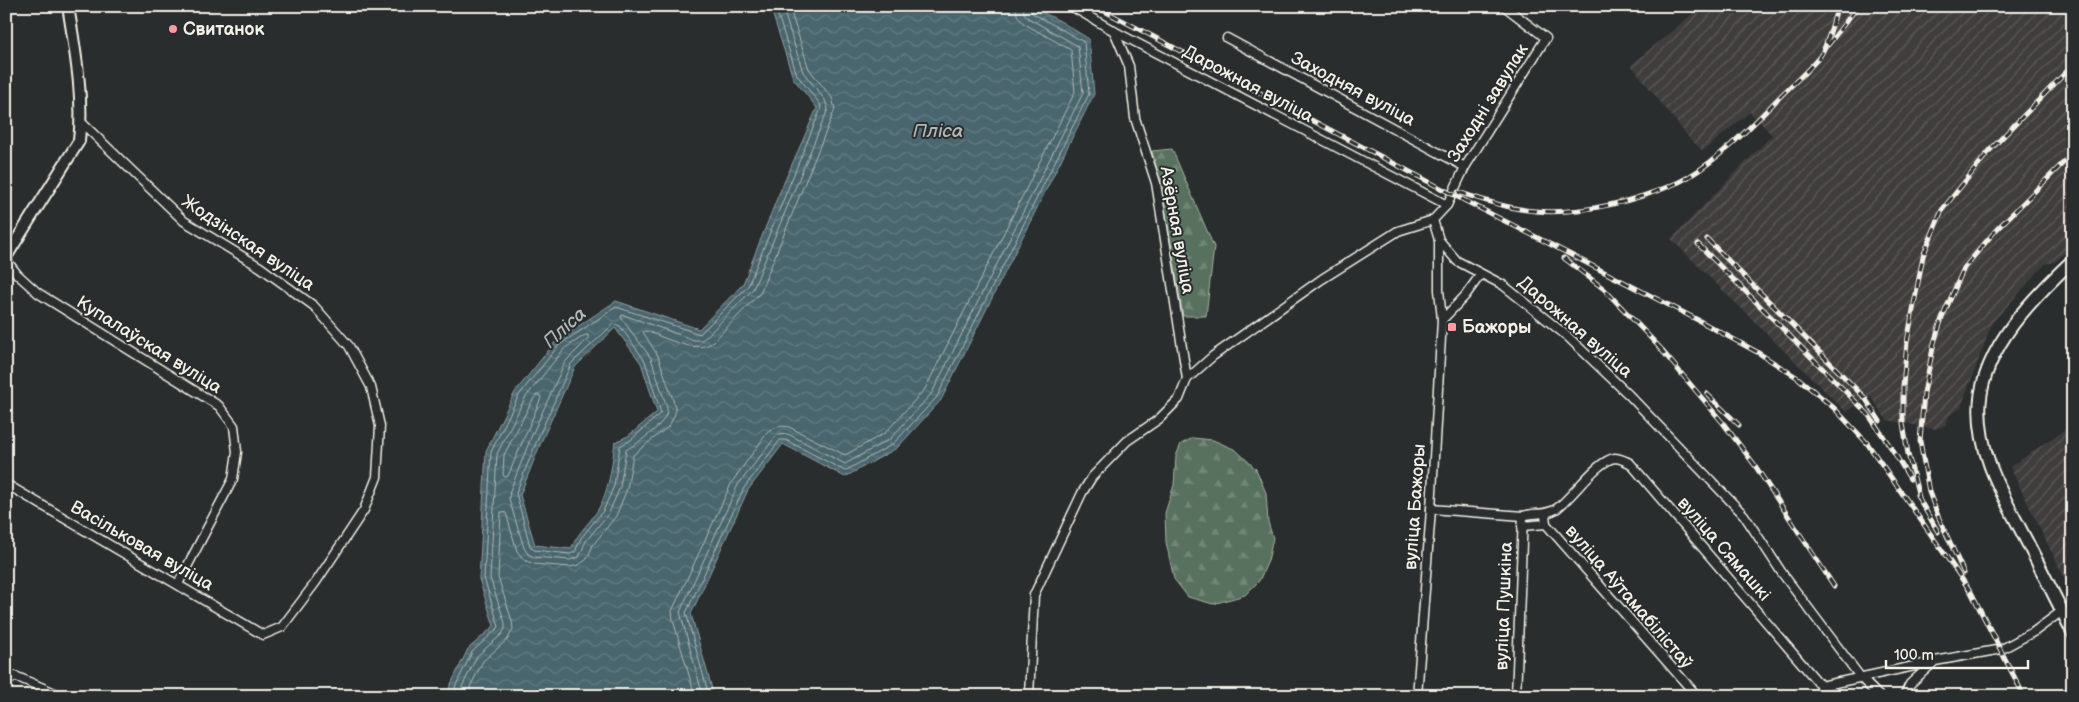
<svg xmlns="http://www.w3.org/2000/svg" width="2079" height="702" viewBox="0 0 2079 702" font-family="'Balsamiq Sans',sans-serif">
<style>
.industrial{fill:url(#industrial-furrows)}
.forest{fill:url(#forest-firs);stroke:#a6b1a3}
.water{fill:url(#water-waves);stroke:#8d9d9e;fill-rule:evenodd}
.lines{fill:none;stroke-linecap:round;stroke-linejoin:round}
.shore{stroke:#b0b9b7;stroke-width:1}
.minor-casing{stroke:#f4f1e8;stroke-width:11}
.tertiary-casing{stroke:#f4f1e8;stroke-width:14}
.secondary-casing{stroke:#f4f1e8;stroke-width:15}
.minor{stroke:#2a2d2e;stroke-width:8}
.tertiary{stroke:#2a2d2e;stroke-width:10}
.secondary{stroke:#2a2d2e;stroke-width:11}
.rail-casing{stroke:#f4f1e8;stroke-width:5}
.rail{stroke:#2a2d2e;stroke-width:3;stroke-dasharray:9;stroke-linecap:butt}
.poi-dot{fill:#ff9aa2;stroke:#2a2d2e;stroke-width:2}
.labels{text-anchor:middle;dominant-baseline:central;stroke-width:4;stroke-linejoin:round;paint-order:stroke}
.poi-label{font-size:18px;font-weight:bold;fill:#f4f1e8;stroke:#2a2d2e;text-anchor:start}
.street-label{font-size:18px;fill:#f4f1e8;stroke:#2a2d2e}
.water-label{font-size:19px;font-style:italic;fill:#b0b9b7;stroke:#2a2d2e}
</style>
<defs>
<pattern id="industrial-furrows" width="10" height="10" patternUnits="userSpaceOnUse" patternTransform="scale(1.25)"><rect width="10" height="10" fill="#403d3d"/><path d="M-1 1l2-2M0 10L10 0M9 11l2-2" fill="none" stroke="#5c5a59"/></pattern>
<pattern id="forest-firs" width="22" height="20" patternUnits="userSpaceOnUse" patternTransform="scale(1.25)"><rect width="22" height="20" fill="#58715e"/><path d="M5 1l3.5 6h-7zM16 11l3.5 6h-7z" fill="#718675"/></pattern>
<pattern id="water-waves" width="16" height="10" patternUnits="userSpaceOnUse" patternTransform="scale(1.25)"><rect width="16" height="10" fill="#49656d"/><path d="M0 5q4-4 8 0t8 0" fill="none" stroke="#647c82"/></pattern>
</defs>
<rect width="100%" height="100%" fill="#2a2d2e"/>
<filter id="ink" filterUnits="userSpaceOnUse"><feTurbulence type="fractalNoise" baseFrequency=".02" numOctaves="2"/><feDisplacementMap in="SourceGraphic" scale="10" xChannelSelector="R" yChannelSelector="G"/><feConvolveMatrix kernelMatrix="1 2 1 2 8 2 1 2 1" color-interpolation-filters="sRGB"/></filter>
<g filter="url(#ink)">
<g class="industrial">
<polygon points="1702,6 2073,6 2073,246 2055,262 2045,264 1992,323 1961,407 1949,416 1946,425 1935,429 1887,420 1870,396 1846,412 1671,239 1772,135 1750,112 1703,151 1689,138 1631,65"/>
<polygon points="2073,424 2073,596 2010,467"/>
</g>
<g class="forest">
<polygon points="1172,149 1214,247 1206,316 1183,316 1161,185 1152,151"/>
<polygon points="1193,438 1213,440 1236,450 1256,469 1266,493 1268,522 1273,538 1268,561 1259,581 1245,595 1213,604 1188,597 1174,579 1166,542 1165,513 1174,485 1176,456 1181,444"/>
</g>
<path class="water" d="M770 6H1030L1060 21 1089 39 1094 94 941 400 897 448 845 477 783 444 748 490 691 614 714 696H453L449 688 468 649 494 626 479 579 486 451 515 392 556 341 616 301 699 329 743 284 778 196 817 108 793 78ZM615 328 641 363 657 412 628 436 615 442C612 464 610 486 600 506 592 522 578 531 571 549L535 545 520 495 542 440 575 367Z"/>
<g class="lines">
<g class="shore">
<polygon points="614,324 620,326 645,361 661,413 631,440 620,446 614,486 603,511 581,538 575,552 570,554 534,550 530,546 516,493 538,438 571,364"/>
<polygon points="537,395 540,395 541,398 508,476 505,477 503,475 504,455 531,403"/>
<polyline points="457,696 455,687 472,652 499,627 484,578 491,452 519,395 559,345 616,307 700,334 748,286 821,108 820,104 797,75 775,6"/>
<path d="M464 696 462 687 477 656 502 634 505 629V623L490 578 497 454 525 398 564 349 585 335H588V339L565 362 532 435 510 491 509 499 524 548 528 554 534 557 570 560 579 557 586 541 609 513 620 487 626 450C638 443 669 423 667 408L651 358 622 319 621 316 624 315 694 340H702L707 336 753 289 828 109 825 100 803 72 782 6"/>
<path d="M471 696 470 687 483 661 508 639 513 629 512 621 498 577 501 512 506 513 517 551 524 560 534 564 570 567 579 565 587 559 593 545 616 516 627 489 633 455 669 426 675 414V406L658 356 643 332 646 331C664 337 697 355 713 342L760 293 835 109 832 98 809 69 789 6"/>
<path d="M695 696 673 620 672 611 732 482 767 433C774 427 781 425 789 427L845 455 885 433 925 389 1075 92 1071 50 1023 23 1017 15 1016 6"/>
<polyline points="703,696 680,612 738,485 777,435 788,434 845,464 890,439 932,393 1083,93 1078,46 1028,18 1024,13 1023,6"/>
<polyline points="709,696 686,613 744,488 780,440 786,440 845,471 893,444 937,397 1089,94 1084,42 1032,13 1030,6"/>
</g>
<g class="minor-casing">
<g id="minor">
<polyline points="1071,6 1114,31 1447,205 1433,220 1439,240 1457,261 1503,285 1567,336 1629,395 1744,515 1782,573 1861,678 1879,696"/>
<polyline points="1114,31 1129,66 1135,118 1156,183 1187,379"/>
<polyline points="1227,38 1465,167"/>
<polyline points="1447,205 1465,167 1546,38 1504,6"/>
<polyline points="6,260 17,274 38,293 219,406 234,426 237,452 233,479 178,584"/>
<polyline points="1442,320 1465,296 1481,274"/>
<polyline points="6,484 263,635 282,627 316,582 364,510 377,477 380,426 371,387 349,346 314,306 260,267 184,221 81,122"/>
<path d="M1431 509 1523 516C1534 512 1545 516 1556 509 1571 499 1597 460 1615 458 1620 458 1625 461 1630 463L1821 686V696"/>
<polyline points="1545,514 1546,524 1697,696"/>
<polyline points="1522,526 1546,524"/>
<polyline points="6,683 15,676 62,696"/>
<polyline points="1821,686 1933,662"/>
<polyline points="1029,696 1034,595 1082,493 1092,477 1127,441 1159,419 1179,399 1187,379 1213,356 1322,279 1398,231 1433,220"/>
<polyline points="1417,696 1431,509 1442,320 1439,290 1439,240"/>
<polyline points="1516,696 1523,516"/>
<polyline points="1904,696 1910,684 1935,661 2002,649 2035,631 2062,611"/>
</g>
</g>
<g class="tertiary-casing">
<path id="tertiary" d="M6 257 79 141C84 97 75 50 68 6"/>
</g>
<g class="secondary-casing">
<path id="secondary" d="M2073 260C2034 297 1984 346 1980 403 1977 454 2003 495 2025 538 2041 569 2057 601 2073 633"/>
</g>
<use href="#minor" class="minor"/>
<use href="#tertiary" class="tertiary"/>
<use href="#secondary" class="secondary"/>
<g class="rail-casing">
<g id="rail">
<polyline points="1095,6 1452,194 1696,319 1757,352 1798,378 1834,408 1867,443 1971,592 2024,696"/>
<polyline points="1828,45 1858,6"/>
<path d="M1458 192C1483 200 1509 209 1535 211 1581 215 1637 201 1679 182 1710 167 1748 130 1772 105 1787 88 1806 74 1820 56 1828 45 1833 20 1838 6"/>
<polyline points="1707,239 1865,398 1880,421"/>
<polyline points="1698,244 1868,414 1892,449 1910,479"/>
<polyline points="1564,258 1604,289 1664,352"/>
<polyline points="1659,347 1723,423 1754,464 1834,586"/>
<polyline points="1707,394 1739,425"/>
<polyline points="1917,495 1938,532"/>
<polyline points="1920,501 1908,454 1903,423 1903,386 1907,342 1923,256 1942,210 1991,149 2073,65"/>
<polyline points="1964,573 1938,516 1929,492 1920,441 1924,393 1934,343 1942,318 1964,268 1996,230 2073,153"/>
</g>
</g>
<use href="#rail" class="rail"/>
</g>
</g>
<g class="poi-dot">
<circle cx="173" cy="29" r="5"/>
<rect x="1447" y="322" width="10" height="10" rx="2.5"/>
</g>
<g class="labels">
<g class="poi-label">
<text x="183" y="29">Свитанок</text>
<text x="1462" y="327">Бажоры</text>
</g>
<g class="street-label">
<text transform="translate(1248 84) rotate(28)">Дарожная вуліца</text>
<text transform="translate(1353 89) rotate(28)">Заходняя вуліца</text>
<text transform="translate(1488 103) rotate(-58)">Заходні завулак</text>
<text transform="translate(1177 230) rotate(80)">Азёрная вуліца</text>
<text transform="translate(248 243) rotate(34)">Жодзінская вуліца</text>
<text transform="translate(1575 327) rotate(41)">Дарожная вуліца</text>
<text transform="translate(149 345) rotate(32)">Купалаўская вуліца</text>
<text transform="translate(1415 507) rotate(-86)">вуліца Бажоры</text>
<text transform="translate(142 546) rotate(30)">Васільковая вуліца</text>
<text transform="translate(1724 549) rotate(49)">вуліца Сямашкі</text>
<text transform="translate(1629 597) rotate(49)">вуліца Аўтамабілістаў</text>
<text transform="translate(1504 606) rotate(-88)">вуліца Пушкіна</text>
</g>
<g class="water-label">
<text x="938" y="131">Пліса</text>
<text transform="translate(565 328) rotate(-42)">Пліса</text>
</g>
</g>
<rect width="2079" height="702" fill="none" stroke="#2a2d2e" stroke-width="25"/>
<rect x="12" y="12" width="2054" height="677" fill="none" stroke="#f4f1e8" stroke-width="2" filter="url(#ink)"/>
<path d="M1886 660v8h142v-8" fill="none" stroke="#f4f1e8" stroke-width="2.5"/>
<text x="1894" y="660" font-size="15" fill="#f4f1e8" stroke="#2a2d2e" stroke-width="4" paint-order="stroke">100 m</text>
</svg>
